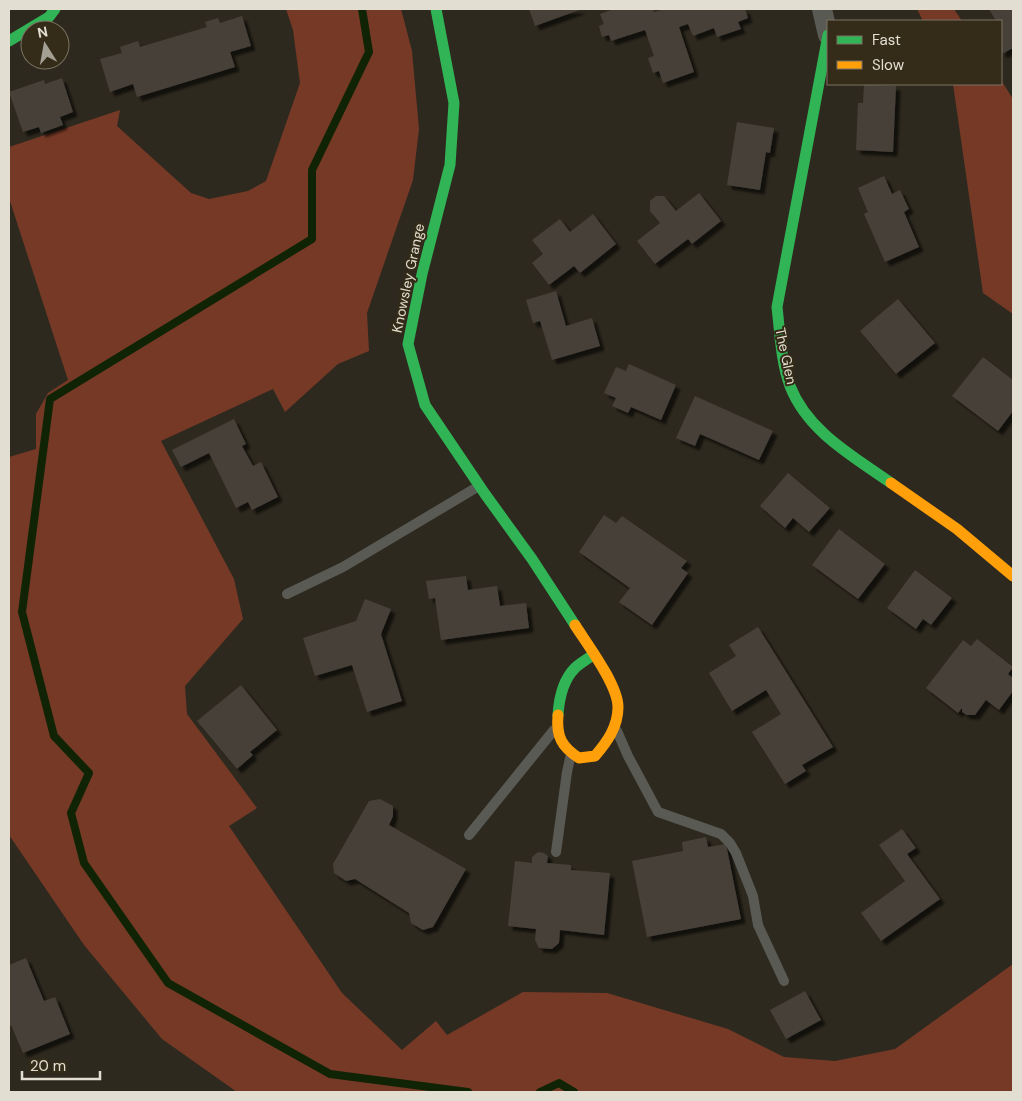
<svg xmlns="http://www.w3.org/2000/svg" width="1022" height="1101" viewBox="0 0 1022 1101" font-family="'DM Sans',sans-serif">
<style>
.forest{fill:#763926}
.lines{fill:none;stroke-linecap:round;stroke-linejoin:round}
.stream{stroke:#102405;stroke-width:8}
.building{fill:#464039;filter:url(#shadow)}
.lane{stroke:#5a5a55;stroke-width:10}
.street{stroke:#5a5a55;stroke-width:20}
.fast{stroke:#30b455;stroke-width:11}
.slow{stroke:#ff9f0a;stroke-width:11}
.labels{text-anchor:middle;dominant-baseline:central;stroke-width:4;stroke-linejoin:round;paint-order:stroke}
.street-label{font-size:14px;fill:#e3ded2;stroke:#342c18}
</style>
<defs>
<filter id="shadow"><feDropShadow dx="4.5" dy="4.5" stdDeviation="1" flood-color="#0009"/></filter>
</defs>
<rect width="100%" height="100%" fill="#2e291e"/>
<g class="forest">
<polygon points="286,9 401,9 412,51 419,129 413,180 367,313 369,351 338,364 285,412 273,389 161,441 234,579 243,619 185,686 187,714 257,808 229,826 342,993 402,1050 436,1021 447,1035 523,992 607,993 728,1029 784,1057 835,1061 895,1049 1013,964 1013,1092 237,1092 162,1039 84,945 9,835 9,457 36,449 36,414 48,393 68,380 9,198 9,147 120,110 117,126 191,193 209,199 248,191 266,181 300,83 293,30"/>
<polygon points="917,9 954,9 962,21 923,21"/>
<polygon points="1001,80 1013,99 1013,314 983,293 953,84 1001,84"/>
</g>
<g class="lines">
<g class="stream">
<polyline points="362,9 369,52 312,170 312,239 50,399 22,612 54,736 89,773 71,813 84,863 168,983 330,1074 468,1092"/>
<polyline points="540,1092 559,1083 574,1092"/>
</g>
</g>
<g class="building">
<polygon points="529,9 582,9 535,26"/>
<polygon points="614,9 653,9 654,12 665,9 745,9 748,18 738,22 741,29 717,37 714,28 693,36 688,24 679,27 694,72 663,83 659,71 653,73 648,58 654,56 645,30 611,41 609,35 602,37 599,26 604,24 600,14"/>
<polygon points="989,9 1013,9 1013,48 1004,53 1001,53 1001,21 996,21"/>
<polygon points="242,16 251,46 230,52 235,67 137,97 133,84 110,92 100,59 122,53 120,47 138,41 140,47 207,27 205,22 218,18 220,23"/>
<polygon points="62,78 73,112 60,117 63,125 41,133 39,127 23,132 9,92 44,80 45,84"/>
<polygon points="864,85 896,86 893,152 856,150 858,103 863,103"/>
<polygon points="737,122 774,128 770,153 766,152 760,190 727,185"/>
<polygon points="884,176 892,194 900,190 909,209 904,212 919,247 885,262 864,214 868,212 858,188"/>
<polygon points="699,193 721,221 692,244 688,239 655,264 637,241 660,223 650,211 650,201 656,196 664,196 676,211"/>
<polygon points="593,214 616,244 580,273 574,266 549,285 532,263 543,254 532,240 560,219 570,232"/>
<polygon points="556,291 566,326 592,318 600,346 552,360 540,321 533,323 526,300"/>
<polygon points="898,299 935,343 896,374 860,331"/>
<polygon points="983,357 1013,380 1013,411 998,431 952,396"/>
<polygon points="629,364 676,385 661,420 631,407 628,413 612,406 616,398 604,393 616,367 626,371"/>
<polygon points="695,396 773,431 759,460 700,434 695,446 676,438"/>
<polygon points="234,419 246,444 242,446 253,466 261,462 278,497 252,510 248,502 236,508 209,453 181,467 172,450"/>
<polygon points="788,473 830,508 809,532 793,518 785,528 760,506"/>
<polygon points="604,515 616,523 622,516 687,561 681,568 688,573 652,625 619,602 630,588 579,552"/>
<polygon points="839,529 885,564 858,599 812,565"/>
<polygon points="915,570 952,598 931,625 923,619 916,629 887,608"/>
<polygon points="466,576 468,590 497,586 500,606 526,603 529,628 441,640 435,598 429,599 426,581"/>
<polygon points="365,599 391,609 381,634 402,701 367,712 352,665 315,676 303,638 356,621"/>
<polygon points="758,627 833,747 802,765 806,771 785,784 752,732 781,714 766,690 732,711 709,673 736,656 729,645"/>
<polygon points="977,639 1013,667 1008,674 1013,678 1013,691 999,710 986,700 975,715 967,715 962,712 962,708 958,713 926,688 963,640 971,646"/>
<polygon points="241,685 277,730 250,752 253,755 237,769 197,721"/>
<polygon points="380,799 393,806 393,816 389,825 466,869 433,927 423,930 411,923 409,913 355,879 346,881 334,873 333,864 369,801"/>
<polygon points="902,829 916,848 907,854 940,899 881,941 861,913 905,881 879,845"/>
<polygon points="706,837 708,847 726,844 741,919 647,937 632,861 683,851 682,842"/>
<polygon points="538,852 544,853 548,856 547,863 571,865 571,870 610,873 604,935 560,930 559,943 552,949 539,948 535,940 536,929 508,926 515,861 532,863 532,857"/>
<polygon points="26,958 44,1001 55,997 70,1034 23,1053 11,1025 9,1026 9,965"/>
<polygon points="805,991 821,1020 786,1039 770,1010"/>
</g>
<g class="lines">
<g class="lane">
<polyline points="287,594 343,567 479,486"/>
<polyline points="617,731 628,756 658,812 721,834 730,843 736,853 753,896 758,925 784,981"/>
<polyline points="469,835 554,730"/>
<polyline points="556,852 567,772 571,754"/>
</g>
<polyline class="street" points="822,9 828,35"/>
<g class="fast">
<polyline points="436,9 454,103 450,165 422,274 408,344 425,405 485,494 532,559 575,625"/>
<path d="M828 35 777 307C780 333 781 362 790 386 808 432 853 456 891 483"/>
<polyline points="9,41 49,17 55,9"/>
<path d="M558 715C559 699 563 680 575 668 580 663 588 659 594 654"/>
</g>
<g class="slow">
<polyline points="891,483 957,529 1013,576"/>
<path d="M558 715C556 737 562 747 579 758L595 756C607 742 618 727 618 707 618 685 587 644 575 625"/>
</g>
</g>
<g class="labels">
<g class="street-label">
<text transform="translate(408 278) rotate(-78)">Knowsley Grange</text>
<text transform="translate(786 356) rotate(78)">The Glen</text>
</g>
</g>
<rect width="1022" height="1101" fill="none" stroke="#e3ded2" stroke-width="20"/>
<rect x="827" y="20" width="175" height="65" fill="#342c18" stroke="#7a7362"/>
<rect x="837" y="36" width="25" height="8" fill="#30b455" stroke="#7a7362"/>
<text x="872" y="45" font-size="15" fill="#e3ded2">Fast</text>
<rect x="837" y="61" width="25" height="8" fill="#ff9f0a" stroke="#7a7362"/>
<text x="872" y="70" font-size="15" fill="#e3ded2">Slow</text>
<g transform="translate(45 45) rotate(349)"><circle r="24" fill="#342c18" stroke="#7a7362"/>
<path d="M0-4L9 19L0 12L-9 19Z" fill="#a49f93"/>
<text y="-8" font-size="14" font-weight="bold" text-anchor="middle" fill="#e3ded2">N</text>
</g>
<path d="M22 1071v8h78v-8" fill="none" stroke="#e3ded2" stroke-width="2.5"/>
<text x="30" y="1071" font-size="15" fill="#e3ded2" stroke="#342c18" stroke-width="4" paint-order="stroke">20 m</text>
</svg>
